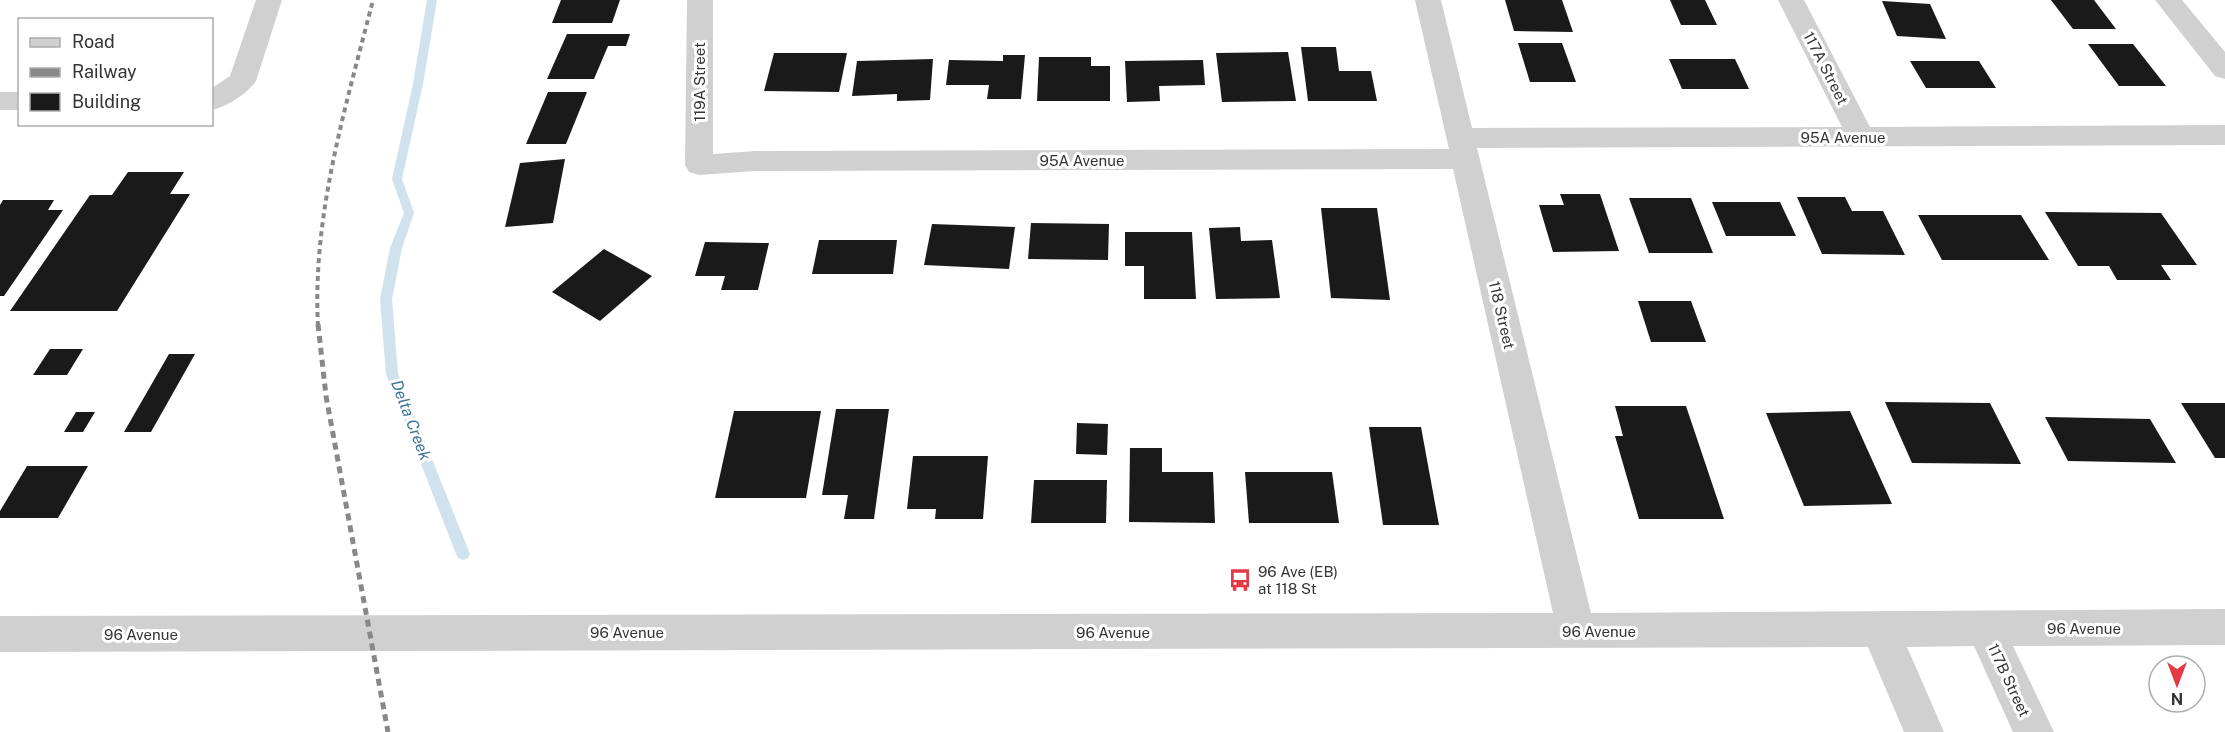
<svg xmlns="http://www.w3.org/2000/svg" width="2225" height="732" viewBox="0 0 2225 732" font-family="'Public Sans',sans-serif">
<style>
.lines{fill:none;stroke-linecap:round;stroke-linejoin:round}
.stream{fill:#cfe2ee;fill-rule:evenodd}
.building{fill:#1a1a1a}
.minor{fill:#d0d0d0;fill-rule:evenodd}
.rail-far1{stroke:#888;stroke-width:4;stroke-dasharray:5 4;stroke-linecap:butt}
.rail{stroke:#888;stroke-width:5;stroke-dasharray:7 5;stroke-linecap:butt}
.labels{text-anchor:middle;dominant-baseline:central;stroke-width:6;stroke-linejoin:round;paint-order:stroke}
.street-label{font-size:15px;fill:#333;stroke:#fff}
.poi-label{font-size:15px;fill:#333;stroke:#fff;text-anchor:start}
.water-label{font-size:16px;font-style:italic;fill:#3f7597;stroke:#fff}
</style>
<rect width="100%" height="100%" fill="#fff"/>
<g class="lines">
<polygon class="stream" points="427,0 437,0 423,84 402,179 414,213 402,248 392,299 398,374 470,554 468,558 463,560 458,558 456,554 386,374 380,299 390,248 404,213 392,179 413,84"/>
</g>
<g class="building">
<polygon points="561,0 620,0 612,23 552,23"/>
<polygon points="1505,0 1562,0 1573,32 1514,31"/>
<polygon points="1670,0 1705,0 1717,25 1681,25"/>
<polygon points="2051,0 2094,0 2116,29 2073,29"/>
<polygon points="1882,1 1930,4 1946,39 1897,36"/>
<polygon points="567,34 630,34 626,46 608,46 594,79 547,79"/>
<polygon points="1518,43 1562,43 1576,82 1530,82"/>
<polygon points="2088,44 2133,44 2166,86 2119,86"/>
<polygon points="1301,47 1336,47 1339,71 1371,71 1377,101 1308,101"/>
<polygon points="1288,52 1296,101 1222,102 1216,53"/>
<polygon points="774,53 847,53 839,92 764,91"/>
<polygon points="1003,55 1025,55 1021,99 987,99 989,85 946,85 949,60 1003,61"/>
<polygon points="1039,57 1091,57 1091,66 1110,66 1110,101 1037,101"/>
<polygon points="933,59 930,100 897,101 897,94 852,96 857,61"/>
<polygon points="1669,59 1735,59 1749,89 1682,89"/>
<polygon points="1203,60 1205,85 1159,86 1160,101 1127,102 1125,61"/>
<polygon points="1910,61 1979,61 1996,88 1926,88"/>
<polygon points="548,92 587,92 566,144 526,144"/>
<polygon points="565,159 553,223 505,227 520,163"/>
<polygon points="128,172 184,172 170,194 190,194 117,311 10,311 90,195 112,195"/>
<polygon points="1560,194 1600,194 1619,251 1553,252 1539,205 1564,205"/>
<polygon points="1797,197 1845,197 1852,211 1883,211 1905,255 1822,254"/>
<polygon points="1629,198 1691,198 1713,253 1649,253"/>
<polygon points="3,200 54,200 48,210 63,210 4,296 0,296 0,205"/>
<polygon points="1712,202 1780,202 1796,236 1726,236"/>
<polygon points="1321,208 1377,208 1390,300 1331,298"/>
<polygon points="2045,212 2161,213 2197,265 2161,265 2171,280 2117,280 2109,266 2078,266"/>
<polygon points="1918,215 2021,215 2049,260 1942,260"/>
<polygon points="1031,223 1109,224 1108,260 1028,259"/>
<polygon points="932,224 1015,227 1009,269 924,265"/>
<polygon points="1240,227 1241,241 1272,240 1280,298 1216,299 1209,228"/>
<polygon points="1125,232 1192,232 1196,299 1144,299 1144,266 1125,266"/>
<polygon points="819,240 897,240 893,274 812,274"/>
<polygon points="705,242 769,243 758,290 721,290 725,276 695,276"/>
<polygon points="604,249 652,276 600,321 552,292"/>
<polygon points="1638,301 1691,301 1706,342 1651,342"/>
<polygon points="50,349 83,349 67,375 33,375"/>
<polygon points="169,354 195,354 151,432 124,432"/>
<polygon points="1885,402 1990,403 2021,464 1912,463"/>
<polygon points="2181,403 2225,403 2225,458 2215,458"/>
<polygon points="1615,406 1686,406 1724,519 1639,519 1615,436 1623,436"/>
<polygon points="836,409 889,409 874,519 844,519 848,495 822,495"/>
<polygon points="734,411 821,411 806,498 715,498"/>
<polygon points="1850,411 1892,504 1804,506 1766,413"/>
<polygon points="76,412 95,412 83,432 64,432"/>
<polygon points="2045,417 2150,419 2176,463 2068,461"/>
<polygon points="1077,423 1108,424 1107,455 1076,454"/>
<polygon points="1369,427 1421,427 1439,525 1383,525"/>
<polygon points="1130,448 1162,448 1162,472 1213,472 1215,523 1129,522"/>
<polygon points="913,456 988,456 983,519 935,519 936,509 907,509"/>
<polygon points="27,466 88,466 58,518 0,518 0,511"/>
<polygon points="1245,472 1332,472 1339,523 1249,523"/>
<polygon points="1034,480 1107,480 1106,523 1031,523"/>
</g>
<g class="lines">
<g class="minor">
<path d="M256 0H282L256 81C247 94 226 107 212 110V88L230 76Z"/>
<polygon points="687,0 713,0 713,154 755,151 1449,149 1415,0 1441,0 1472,128 1842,127 1778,0 1804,0 1870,127 2225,125 2225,145 1477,148 1591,613 2225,609 2225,645 2013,646 2054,732 2013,732 1974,646 1907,647 1944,732 1904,732 1868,647 0,652 0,616 1553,613 1453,169 755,171 699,175 689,172 685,165"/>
<polygon points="2155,0 2182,0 2225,52 2225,79 2215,76"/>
<rect x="0" y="92" width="20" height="18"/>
</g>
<path class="rail-far1" d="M318 326C312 215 346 106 373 0"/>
<polyline class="rail" points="318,324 326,396 388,732"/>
</g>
<defs>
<g id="bus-bare" transform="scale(1.8)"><path d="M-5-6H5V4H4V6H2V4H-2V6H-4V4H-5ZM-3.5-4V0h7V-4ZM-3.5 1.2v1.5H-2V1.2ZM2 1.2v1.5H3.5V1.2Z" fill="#e63946" stroke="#fff" stroke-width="2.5" paint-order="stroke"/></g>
</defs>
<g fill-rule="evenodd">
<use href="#bus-bare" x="1240" y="580"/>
</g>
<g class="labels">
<g class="street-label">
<text transform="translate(1826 68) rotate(63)">117A Street</text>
<text transform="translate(699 82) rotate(-90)">119A Street</text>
<text x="1843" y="137">95A Avenue</text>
<text x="1082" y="160">95A Avenue</text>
<text transform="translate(1502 315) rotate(77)">118 Street</text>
<text x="2084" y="628">96 Avenue</text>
<text x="1599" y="631">96 Avenue</text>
<text x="627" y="632">96 Avenue</text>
<text x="1113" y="632">96 Avenue</text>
<text x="141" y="634">96 Avenue</text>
<text transform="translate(2009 680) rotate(65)">117B Street</text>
</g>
<g class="poi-label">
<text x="1258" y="571">96 Ave (EB)<tspan x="1258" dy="17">at 118 St</tspan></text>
</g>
<g class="water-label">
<text transform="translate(411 420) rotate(69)">Delta Creek</text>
</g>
</g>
<rect x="18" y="18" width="195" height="108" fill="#ffffff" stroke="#adadad" stroke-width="1.5"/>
<rect x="30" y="38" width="30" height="9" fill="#d0d0d0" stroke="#adadad" stroke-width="1.5"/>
<text x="72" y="48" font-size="18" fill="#333333">Road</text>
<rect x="30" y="68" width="30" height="9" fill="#888888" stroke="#adadad" stroke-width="1.5"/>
<text x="72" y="78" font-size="18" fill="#333333">Railway</text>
<rect x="30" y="93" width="30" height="18" fill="#1a1a1a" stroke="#adadad" stroke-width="1.5"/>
<text x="72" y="108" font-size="18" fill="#333333">Building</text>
<g transform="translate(2177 684) rotate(180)"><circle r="28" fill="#ffffff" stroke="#adadad" stroke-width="1.5"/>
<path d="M0-4.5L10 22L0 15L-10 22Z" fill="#e63946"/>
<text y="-9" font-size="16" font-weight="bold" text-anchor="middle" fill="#333333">N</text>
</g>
</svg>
